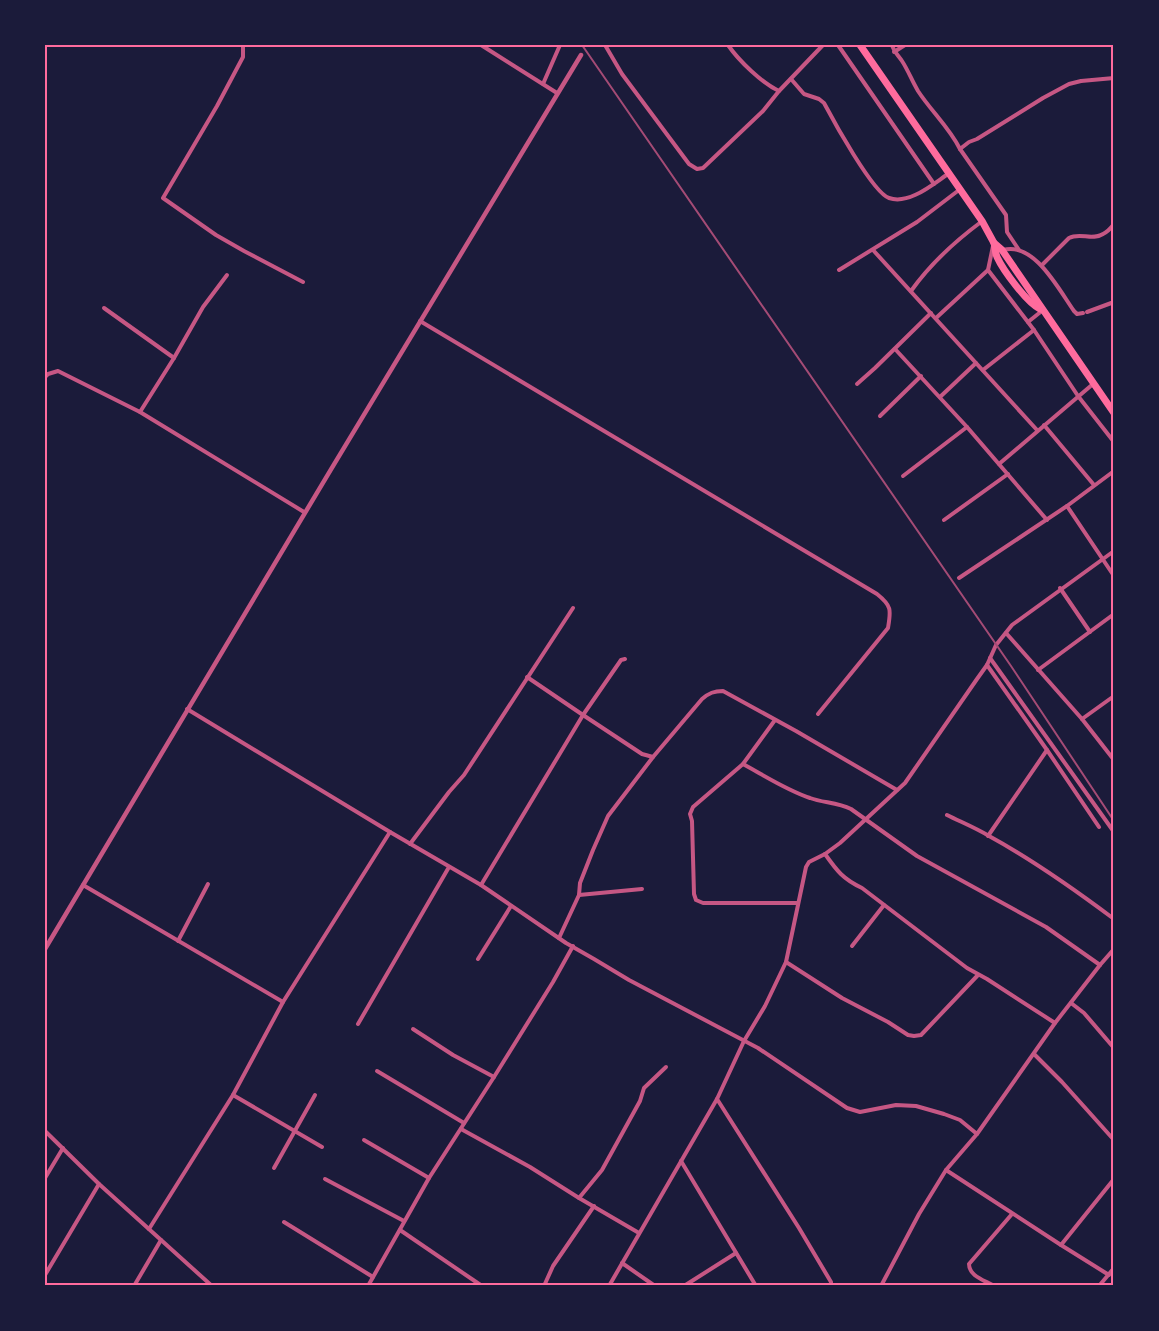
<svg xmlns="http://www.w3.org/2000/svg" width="1159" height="1331" viewBox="0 0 1159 1331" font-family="'Open Sans',sans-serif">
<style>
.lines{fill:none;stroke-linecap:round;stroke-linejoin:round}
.minor{stroke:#c65784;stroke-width:4}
.tertiary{stroke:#c65784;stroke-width:4.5}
.trunk{stroke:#ff6b9d;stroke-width:7}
.rail{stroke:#a44b75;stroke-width:2}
.neatline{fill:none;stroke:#ff6b9d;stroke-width:2}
</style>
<rect width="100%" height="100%" fill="#1b1b3a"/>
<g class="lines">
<g class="minor">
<polyline points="243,45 243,57 217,106 163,198 216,235 244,251 303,282"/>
<polyline points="481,45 557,93"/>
<polyline points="605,45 622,74 689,164 697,169 703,168 763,111 779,91 823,45"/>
<path d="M728 45C739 61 762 83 779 91"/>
<polyline points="838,45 934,184"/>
<path d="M892 45C894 52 898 55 902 61 908 70 912 81 918 91 931 111 949 127 960 149L969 142 977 139 1043 98 1069 84 1081 81 1114 78"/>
<polyline points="894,52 905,45"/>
<path d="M791 79 804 94 819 99 824 103C833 120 873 193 889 198 909 205 933 184 948 174"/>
<polyline points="543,84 560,45"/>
<polyline points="960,149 1006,215 1007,232 1019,250"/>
<polyline points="873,250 1037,430"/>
<path d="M1003 250C1034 241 1059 290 1074 311L1077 314 1083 313"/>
<path d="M1042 265 1069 238C1080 232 1092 241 1103 234 1107 232 1111 228 1114 224"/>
<polyline points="839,270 917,222 959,190"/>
<polyline points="988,270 1034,330 1078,396 1114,442"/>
<path d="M911 291C931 263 954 242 981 222"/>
<polyline points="104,308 174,358"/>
<polyline points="1087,312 1114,302"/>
<polyline points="936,318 988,270 993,246"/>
<path d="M420 321 877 594C892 606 891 610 888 628L818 714"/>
<polyline points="1028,322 1043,310"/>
<polyline points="895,349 967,427 1047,520"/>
<polyline points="983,370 1034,330"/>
<polyline points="45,377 48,374 58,371 140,412 304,512"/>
<polyline points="857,384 875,368 931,313"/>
<polyline points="940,397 976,363"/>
<polyline points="140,412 174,358 203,307 227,275"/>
<polyline points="880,416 921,376"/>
<polyline points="1044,425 1094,485"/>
<polyline points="999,464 1093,384"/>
<polyline points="1114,471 1067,506 1114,576"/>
<polyline points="903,476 967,427"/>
<polyline points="944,520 1008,474"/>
<polyline points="959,578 1067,506"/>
<polyline points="1060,588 1090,632"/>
<polyline points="1006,633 1082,719 1114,760"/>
<polyline points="990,658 1114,832"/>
<polyline points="987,665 1047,750 1099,827"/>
<polyline points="1038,670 1114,614"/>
<polyline points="187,709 390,832 481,885 566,943 594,959 629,980 758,1048 847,1108 860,1112 896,1105 916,1106 944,1114 960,1120 977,1134 1055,1023 1100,965 1114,949"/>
<polyline points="1082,719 1114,696"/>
<polyline points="775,720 743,764 693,807 690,814 692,821 694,894 696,900 703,903 798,903"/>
<path d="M653 757 702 699C709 693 714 691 723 691L796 731 897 790"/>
<path d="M743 764C765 776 786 790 810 798 823 803 837 802 851 809L917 856 1046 927 1100 965"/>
<path d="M947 815C961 822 976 828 989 836 1033 860 1074 889 1114 919"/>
<polyline points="988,836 1047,750"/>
<polyline points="410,844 449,792 464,775 573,608"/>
<path d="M825 854C837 871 843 879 862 888L967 968 987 979 1055 1023"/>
<polyline points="83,885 283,1002"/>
<polyline points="481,885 583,715 527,677"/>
<polyline points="579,895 642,889"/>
<polyline points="559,938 579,895 580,883 593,850 608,816 653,757 642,754 583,715 621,660 625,659"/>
<polyline points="178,941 208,884"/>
<polyline points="852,946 884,905"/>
<polyline points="478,959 511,906"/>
<polyline points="786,962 842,998 888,1022 908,1035 914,1036 921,1035 978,975"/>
<polyline points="1071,1003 1084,1013 1114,1048"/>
<polyline points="358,1024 449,867"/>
<polyline points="413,1029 453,1055 494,1077"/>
<polyline points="1034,1054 1062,1082 1114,1140"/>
<polyline points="377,1071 464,1123"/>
<polyline points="233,1095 322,1147"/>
<polyline points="717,1099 799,1228 831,1282 831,1284 828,1286"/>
<polyline points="461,1129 530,1167 579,1198 639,1233"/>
<polyline points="45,1131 99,1184 212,1286"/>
<polyline points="977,1134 946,1170 1061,1245"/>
<polyline points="364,1140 429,1178"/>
<polyline points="681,1161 756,1286"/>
<polyline points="274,1168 315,1095"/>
<polyline points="45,1178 63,1148"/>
<polyline points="325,1179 404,1221"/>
<polyline points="579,1198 602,1170 640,1101 644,1088 666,1067"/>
<polyline points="284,1222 373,1277"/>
<polyline points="149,1229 233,1095 283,1002 390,832"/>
<polyline points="400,1230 482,1286"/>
<polyline points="622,1263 655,1286"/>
<polyline points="45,1275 99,1184"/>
<polyline points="1109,1275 1061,1245 1114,1179"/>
<polyline points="134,1286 161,1240"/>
<polyline points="368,1286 429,1178 494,1077 553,982 573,946"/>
<polyline points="544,1286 553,1266 594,1206"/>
<polyline points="609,1286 717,1099 744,1041 765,1006 786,962 806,867 809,862 825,854 840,843 905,783 977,679 987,665 996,645 1012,625 1114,551"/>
<polyline points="684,1286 736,1253"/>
<polyline points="881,1286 919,1214 946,1170"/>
<path d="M994 1286C984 1280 969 1276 969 1264L1012 1214"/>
<polyline points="1099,1286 1114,1268"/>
</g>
<path class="tertiary" d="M45 949C223 650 400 352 581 55"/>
<g class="trunk">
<polyline points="860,45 982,221 994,243 1002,250 1114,413"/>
<path d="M994 243C995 247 995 252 997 257 1003 270 1027 303 1040 309"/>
</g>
<polyline class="rail" points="582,45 1011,666 1114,821"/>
</g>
<rect width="1159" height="1331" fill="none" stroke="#1b1b3a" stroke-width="93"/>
<rect x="46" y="46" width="1066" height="1238" class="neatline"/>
</svg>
